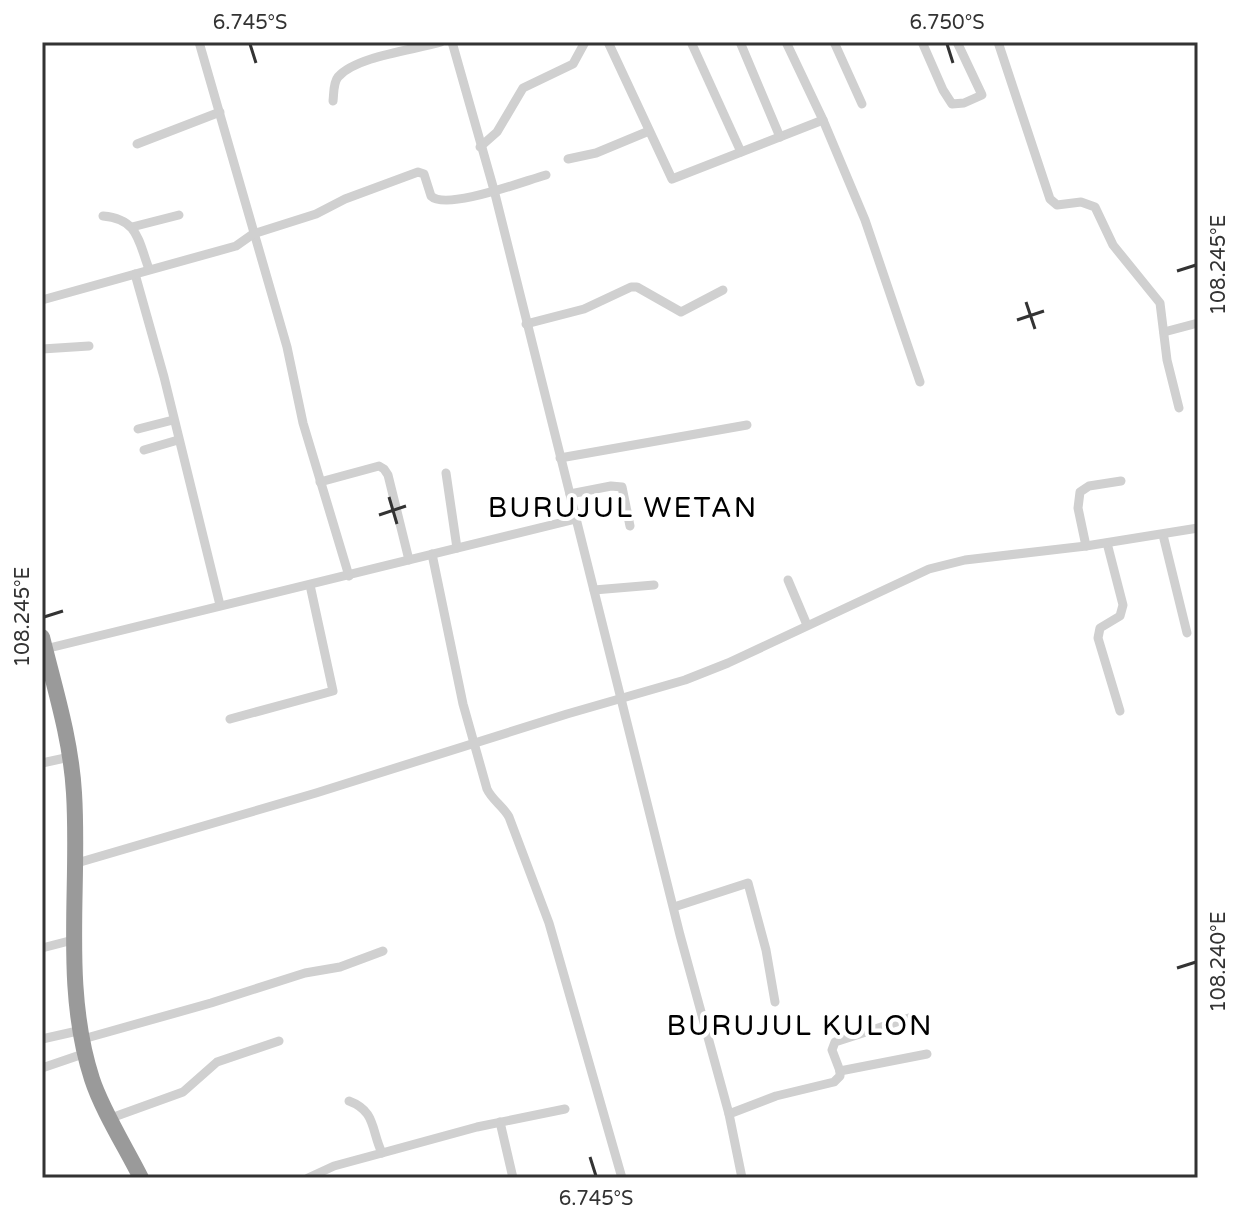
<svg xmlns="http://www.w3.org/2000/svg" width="1240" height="1220" viewBox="0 0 1240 1220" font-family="'Varela Round',sans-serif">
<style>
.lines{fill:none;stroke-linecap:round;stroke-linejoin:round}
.street{stroke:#d0d0d0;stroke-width:9}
.highway{stroke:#9a9a9a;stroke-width:16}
.ticks{fill:none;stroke:#333;stroke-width:3}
.labels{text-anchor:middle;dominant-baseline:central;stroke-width:8;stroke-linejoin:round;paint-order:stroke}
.quarter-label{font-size:28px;letter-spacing:2px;fill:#000;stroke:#fff}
.neatline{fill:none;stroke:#333;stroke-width:3}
.ticks-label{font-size:20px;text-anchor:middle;fill:#333}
</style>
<rect width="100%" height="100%" fill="#fff"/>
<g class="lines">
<g class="street">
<polyline points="199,42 287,347 303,423 349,576"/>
<polyline points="452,42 494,190 680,935 729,1114 742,1178"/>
<polyline points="608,42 672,179 823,120"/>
<polyline points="691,42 741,152"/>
<polyline points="740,42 780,137"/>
<polyline points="786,42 823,120 865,220 920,382"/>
<polyline points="834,42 862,104"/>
<polyline points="922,42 943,90 952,104 964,103 982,95 957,42"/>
<polyline points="998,42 1050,199 1057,205 1081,202 1095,207 1113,245 1160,303 1167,360 1179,408"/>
<path d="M333 101C334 94 333 83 338 77 356 56 415 50 441 42"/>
<polyline points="137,144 220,112"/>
<polyline points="480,147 497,132 523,88 573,64 585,42"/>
<polyline points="568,159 596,153 649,131"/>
<path d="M103 216C138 219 138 240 149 269"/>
<polyline points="132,227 179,215"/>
<polyline points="135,274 164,377 220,605"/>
<path d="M42 300 236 246 253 234 316 214 345 199 418 172 424 174 431 196C446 211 524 181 546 175"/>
<polyline points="526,324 584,309 631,287 637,287 681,312 723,290"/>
<polyline points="1164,332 1198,323"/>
<polyline points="42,349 89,346"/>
<polyline points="138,429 173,420"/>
<polyline points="144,450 178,440"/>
<polyline points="560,458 747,425"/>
<polyline points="446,473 457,548"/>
<polyline points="320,482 379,466 384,469 388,475 409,560"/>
<polyline points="570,494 611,486 622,487 630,526"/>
<polyline points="1163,535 1187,633"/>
<polyline points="1107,543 1123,605 1120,616 1100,628 1098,638 1120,711"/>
<polyline points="1086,546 1078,508 1080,492 1089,486 1121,481"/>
<path d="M432 554 463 704 487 789C492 800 503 806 509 817L549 923 622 1178"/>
<polyline points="788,580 807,625"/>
<polyline points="594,590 654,585"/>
<polyline points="45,649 576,519"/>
<polyline points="230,719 333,691 310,585"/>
<polyline points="42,763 70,757"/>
<polyline points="77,863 316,793 567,714 685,680 728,663 929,569 965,560 1086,546 1198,528"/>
<polyline points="674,907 748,883 766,950 775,1002"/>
<polyline points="42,948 73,940"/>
<polyline points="42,1039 82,1030"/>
<polyline points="83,1039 211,1003 305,973 340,967 383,951"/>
<polyline points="42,1068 86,1053"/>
<polyline points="840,1071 832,1050 835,1042 909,1018"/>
<polyline points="840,1071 927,1054"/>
<polyline points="729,1114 776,1096 834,1082 840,1076 840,1071"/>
<polyline points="111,1118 183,1092 217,1062 279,1041"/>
<polyline points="500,1122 513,1178"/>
<polyline points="382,1153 477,1127 565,1109"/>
<path d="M308 1178 334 1166 382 1153C371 1130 376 1111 349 1101"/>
</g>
<path class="highway" d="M42 637C55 689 71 740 74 793 80 888 62 987 92 1079 102 1110 126 1148 141 1178"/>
</g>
<path class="ticks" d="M250 44 256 63M947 44 953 63M1177 271 1196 265M1026 302 1035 329M1017 320 1044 311M389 497 397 524M379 515 406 506M44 617 63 611M1177 968 1196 962M590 1157 596 1176"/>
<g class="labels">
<g class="quarter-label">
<text x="623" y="508">BURUJUL WETAN</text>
<text x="800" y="1026">BURUJUL KULON</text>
</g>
</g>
<rect width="1240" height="1220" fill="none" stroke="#ffffff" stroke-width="88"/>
<rect x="44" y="44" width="1152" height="1132" class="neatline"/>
<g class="ticks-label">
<text x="250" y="29">6.745°S</text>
<text x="947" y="29">6.750°S</text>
<text transform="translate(1218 265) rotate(-90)" y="7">108.245°E</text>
<text transform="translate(22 617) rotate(-90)" y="7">108.245°E</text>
<text transform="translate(1218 962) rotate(-90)" y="7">108.240°E</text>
<text x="596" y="1205">6.745°S</text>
</g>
</svg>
